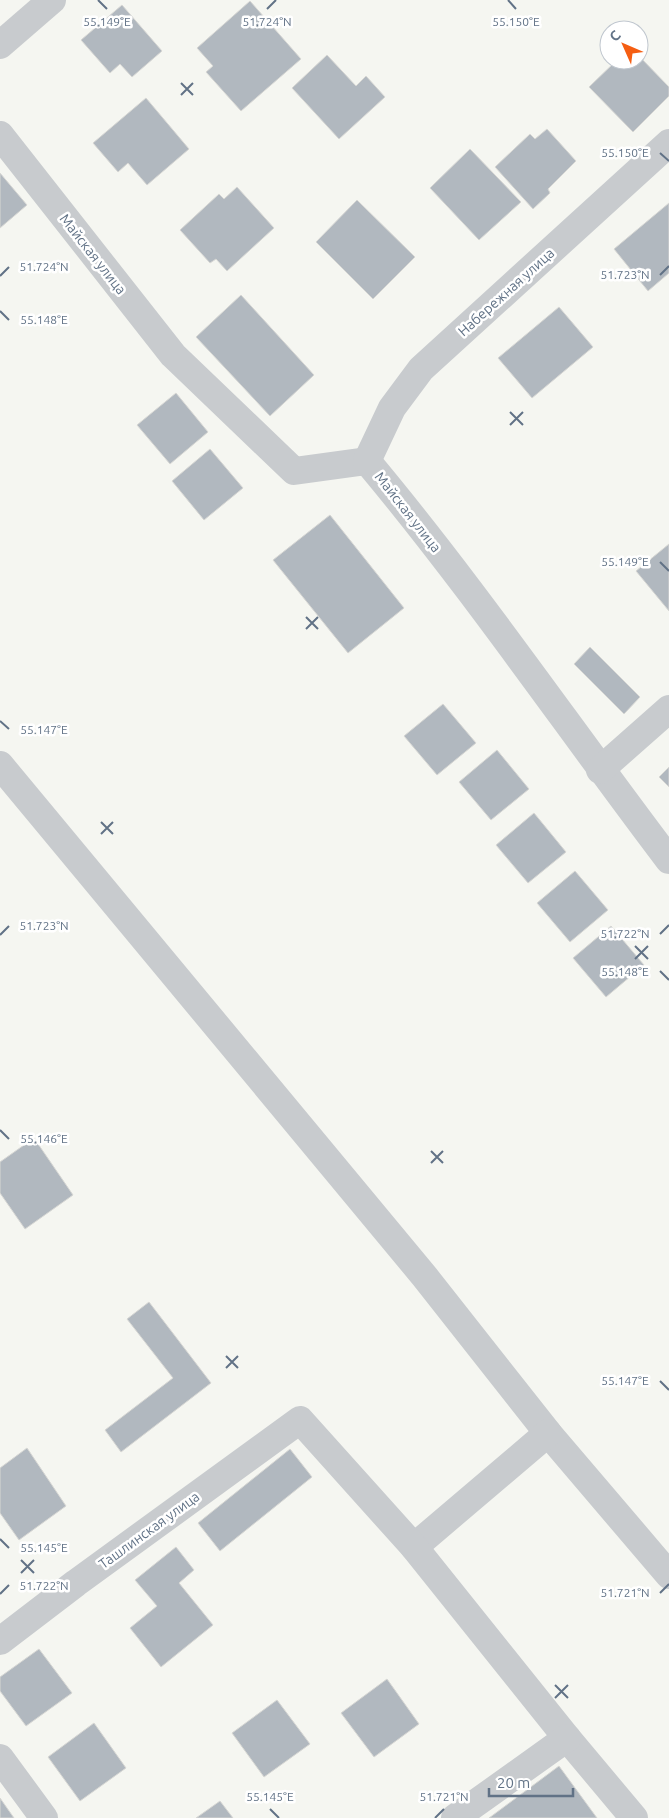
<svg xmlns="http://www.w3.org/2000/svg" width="669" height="1818" viewBox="0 0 669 1818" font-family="Ubuntu,sans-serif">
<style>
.building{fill:#b1b8bf;stroke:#d7d7d4}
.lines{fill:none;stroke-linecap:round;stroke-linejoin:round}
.minor{stroke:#c8cbce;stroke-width:28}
.ticks{fill:none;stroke:#617286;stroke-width:2}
.labels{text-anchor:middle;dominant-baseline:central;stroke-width:5;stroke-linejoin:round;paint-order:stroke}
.street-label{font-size:14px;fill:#617286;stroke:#fff}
.ticks-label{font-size:12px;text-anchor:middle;fill:#617286;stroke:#fff;stroke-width:5;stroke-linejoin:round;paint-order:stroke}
</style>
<rect width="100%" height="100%" fill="#f5f6f1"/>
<g class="building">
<polygon points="250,1 301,59 241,111 206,72 213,66 197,48"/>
<polygon points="122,5 162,51 132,77 120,64 110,73 81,40"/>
<polygon points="327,55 356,86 366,76 385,97 339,139 292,88"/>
<polygon points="639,56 669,87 669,96 633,132 589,87 617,60 639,60"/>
<polygon points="146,98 189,149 147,185 128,163 118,172 93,143"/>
<polygon points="547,129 576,161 548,189 550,193 533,209 495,167 530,134 535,139"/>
<polygon points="470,149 521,202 479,240 430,188"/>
<polygon points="0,173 27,205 0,228"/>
<polygon points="237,187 274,228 227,271 216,259 210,263 180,230 219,194 224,199"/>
<polygon points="357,200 415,257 373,299 316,242"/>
<polygon points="669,203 669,273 648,291 614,249"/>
<polygon points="241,295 314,375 270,416 196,337"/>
<polygon points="559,307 593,347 532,398 498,358"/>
<polygon points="176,393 208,432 170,464 137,425"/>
<polygon points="210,449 243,488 204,520 172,481"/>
<polygon points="330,515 404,608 348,653 273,560"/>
<polygon points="669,544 669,611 636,571"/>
<polygon points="590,647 640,697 624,714 574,664"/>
<polygon points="443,704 476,743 437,775 404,736"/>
<polygon points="497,750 529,789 491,820 459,782"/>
<polygon points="669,767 669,787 659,777"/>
<polygon points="534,813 566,852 528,883 496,845"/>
<polygon points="575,871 608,910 570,942 537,903"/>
<polygon points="611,926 644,965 606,997 573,958"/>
<polygon points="34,1138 73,1195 25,1229 0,1193 0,1162"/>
<polygon points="149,1302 211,1383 121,1452 105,1430 173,1378 127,1319"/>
<polygon points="27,1448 66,1506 19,1540 0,1513 0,1468"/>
<polygon points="290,1449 312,1477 220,1551 198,1523"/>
<polygon points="176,1547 194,1570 179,1583 213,1625 161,1667 130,1628 157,1606 135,1580"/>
<polygon points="39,1649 72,1693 26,1726 0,1691 0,1677"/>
<polygon points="387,1679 419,1724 374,1757 341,1713"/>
<polygon points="277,1700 310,1744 264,1777 232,1733"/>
<polygon points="94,1723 126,1768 80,1801 48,1757"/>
<polygon points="559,1766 597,1818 489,1818"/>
<polygon points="0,1798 14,1818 0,1818"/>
<polygon points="220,1801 233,1818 196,1818"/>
</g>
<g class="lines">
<g class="minor">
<polyline points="0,45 52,0"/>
<path d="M0 135 173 355 294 471 367 461C474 589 568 727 669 860"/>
<polyline points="367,461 392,408 421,369 669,143"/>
<polyline points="0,765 425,1277 548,1433 669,1575"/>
<polyline points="600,770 669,709"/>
<polyline points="414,1547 548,1433"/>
<polyline points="0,1641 76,1583 300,1420 414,1547 567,1738 634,1818"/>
<polyline points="0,1758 44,1818"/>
<polyline points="455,1818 567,1738"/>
</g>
</g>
<path class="ticks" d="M98 0 107 9M508 0 516 9M267 9 276 0M181 83 193 95M181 95 193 83M660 153 669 161M660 275 669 266M0 276 9 267M0 311 9 320M510 412 523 425M510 425 523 412M660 562 669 571M306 617 318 629M306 629 318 617M0 721 9 729M101 822 113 834M101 834 113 822M660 934 669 925M0 935 9 926M635 946 648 959M635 959 648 946M660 971 669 980M0 1130 9 1139M431 1151 443 1163M431 1163 443 1151M226 1356 238 1368M226 1368 238 1356M660 1381 669 1390M0 1539 9 1548M21 1560 34 1573M21 1573 34 1560M660 1593 669 1584M0 1594 9 1585M555 1685 568 1698M555 1698 568 1685M270 1809 279 1818M435 1818 444 1809"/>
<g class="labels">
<g class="street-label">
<text transform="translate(93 254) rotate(52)">Майская улица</text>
<text transform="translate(506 292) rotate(-42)">Набережная улица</text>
<text transform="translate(408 512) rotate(52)">Майская улица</text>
<text transform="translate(149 1530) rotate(-36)">Ташлинская улица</text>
</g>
</g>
<g class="ticks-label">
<text x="516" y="26">55.150°E</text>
<text x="107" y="26">55.149°E</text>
<text x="267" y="26">51.724°N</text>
<text x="625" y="157">55.150°E</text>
<text x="44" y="271">51.724°N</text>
<text x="625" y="279">51.723°N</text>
<text x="44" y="324">55.148°E</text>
<text x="625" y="566">55.149°E</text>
<text x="44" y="734">55.147°E</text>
<text x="44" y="930">51.723°N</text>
<text x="625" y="938">51.722°N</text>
<text x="625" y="976">55.148°E</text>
<text x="44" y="1143">55.146°E</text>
<text x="625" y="1385">55.147°E</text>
<text x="44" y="1552">55.145°E</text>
<text x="44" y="1590">51.722°N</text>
<text x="625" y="1597">51.721°N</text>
<text x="270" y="1801">55.145°E</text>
<text x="444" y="1801">51.721°N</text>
</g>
<g transform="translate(624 45) rotate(315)"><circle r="24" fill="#ffffff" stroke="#c0c7cf"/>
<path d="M0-4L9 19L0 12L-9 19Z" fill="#f55e12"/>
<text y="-8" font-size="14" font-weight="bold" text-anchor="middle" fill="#617286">С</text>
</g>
<path d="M489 1788v8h84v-8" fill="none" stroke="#617286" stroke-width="2.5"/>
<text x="497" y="1788" font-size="15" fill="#617286" stroke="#ffffff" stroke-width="4" paint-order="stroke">20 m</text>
</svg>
